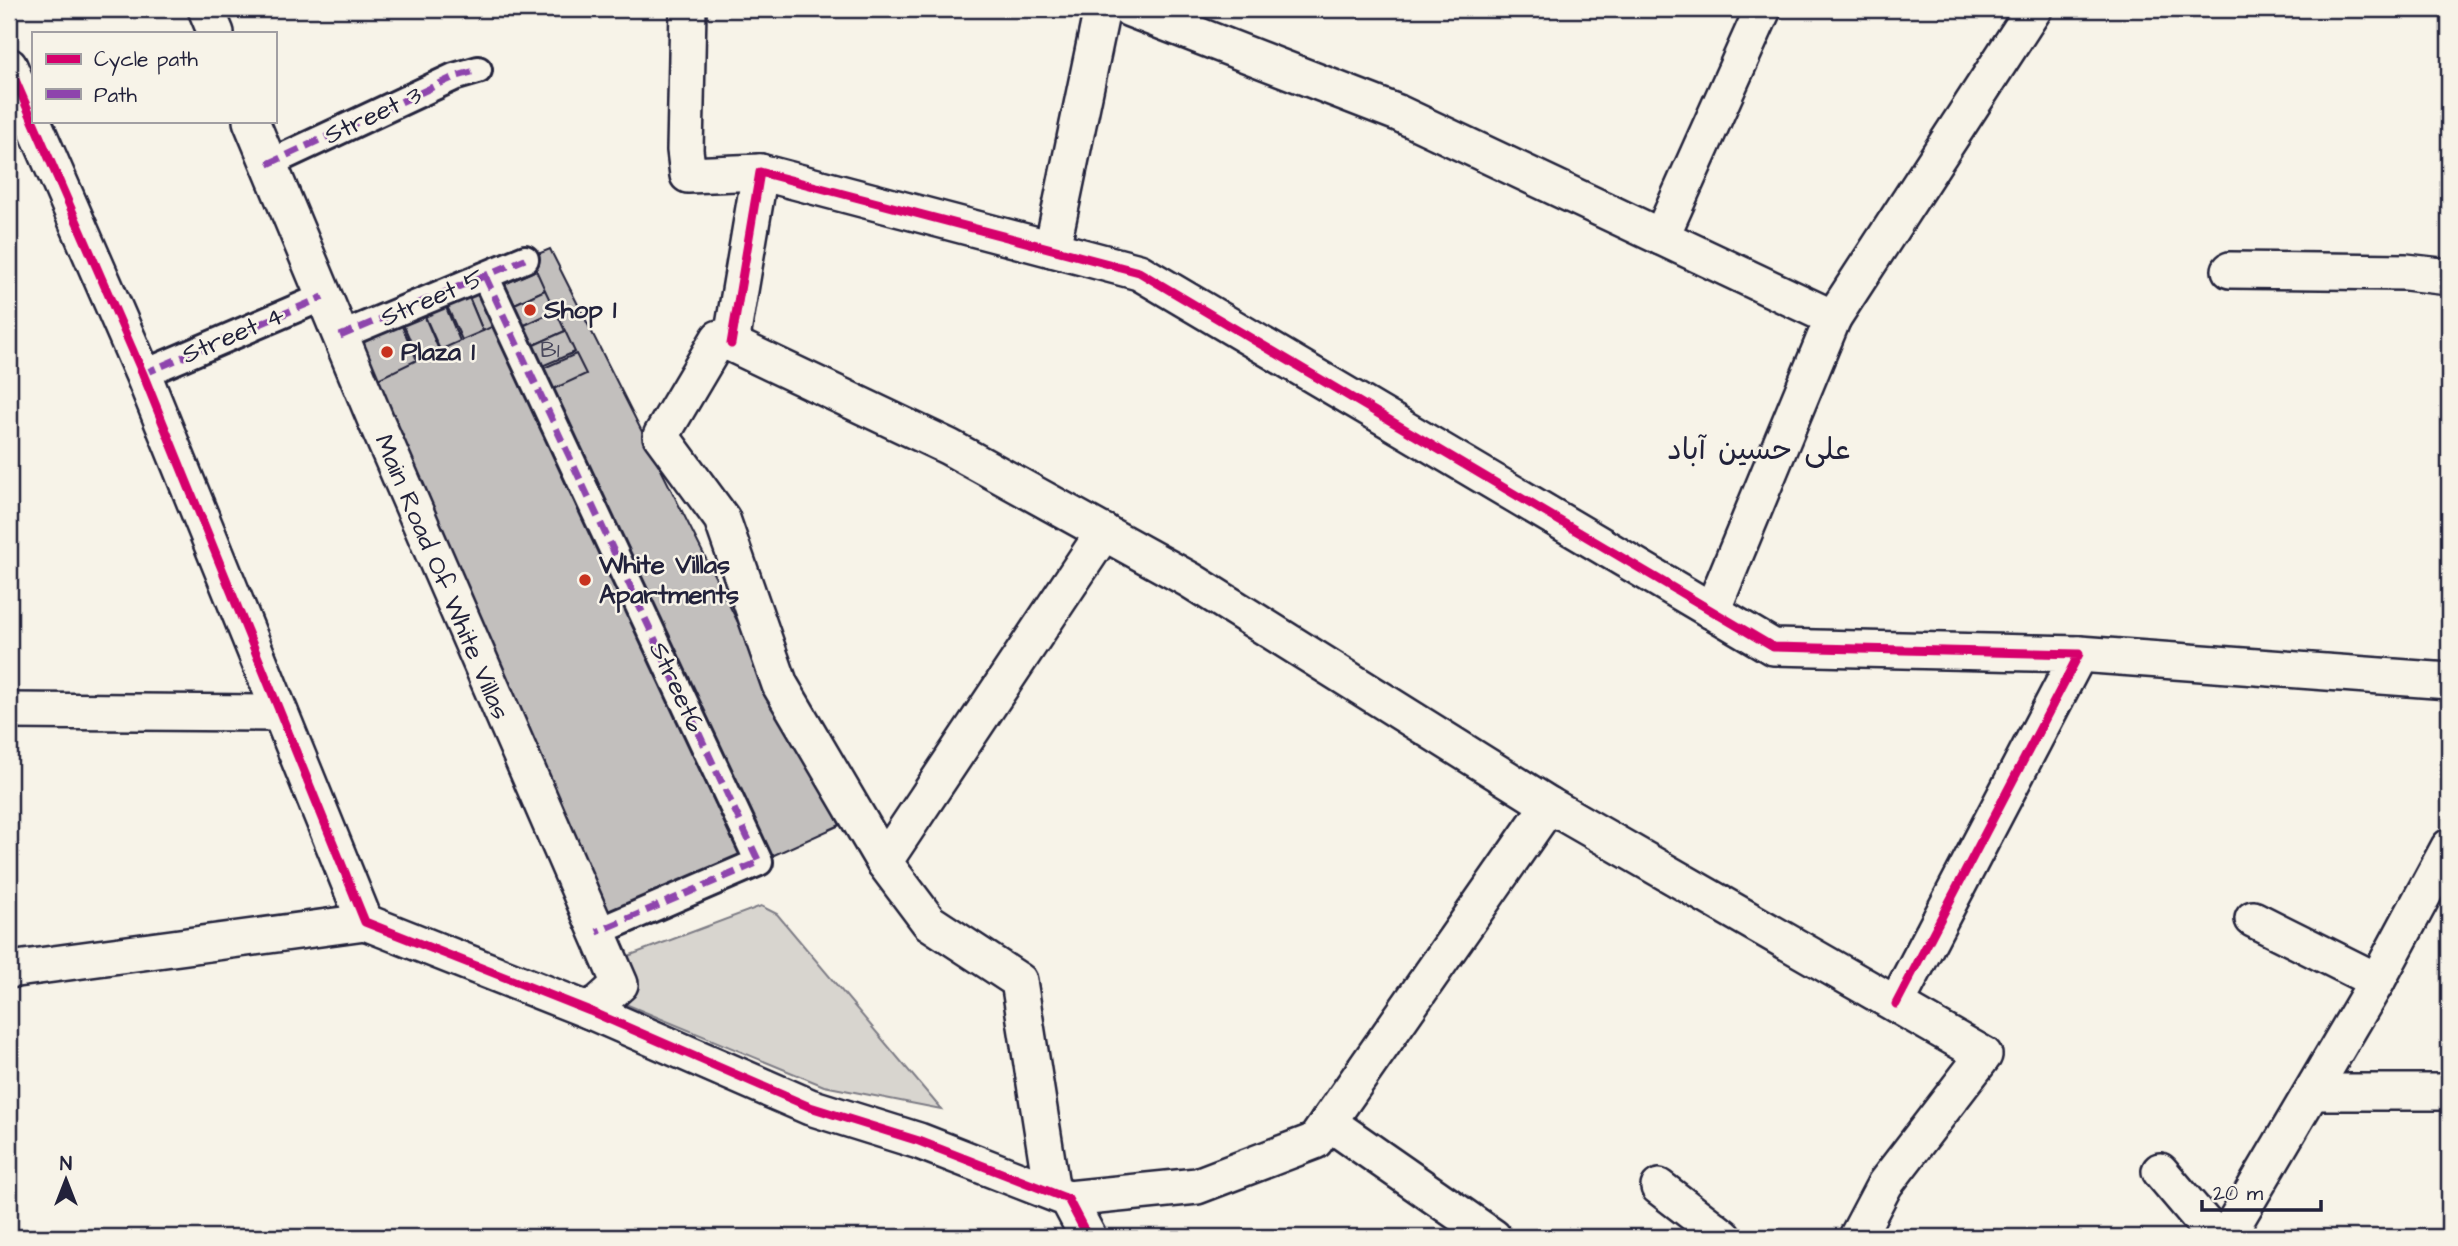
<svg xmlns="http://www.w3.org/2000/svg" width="2458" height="1246" viewBox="0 0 2458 1246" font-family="'Architects Daughter','Playpen Sans Arabic',sans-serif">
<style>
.green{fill:#d8d5cf;stroke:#7d7c85;stroke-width:2}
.building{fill:#c2bfbd;stroke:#22223b;stroke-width:2}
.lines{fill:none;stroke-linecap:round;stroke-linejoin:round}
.pedestrian-casing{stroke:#22223b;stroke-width:32}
.minor-casing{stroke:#22223b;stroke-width:40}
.pedestrian{stroke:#f7f3e8;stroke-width:26}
.minor{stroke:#f7f3e8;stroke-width:35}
.quiet{stroke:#8e44ad;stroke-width:7;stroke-dasharray:14 7;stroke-linecap:butt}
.cycleway-casing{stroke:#f7f3e8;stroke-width:13}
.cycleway{stroke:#d6006c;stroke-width:9}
.poi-dot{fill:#c8321e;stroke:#f7f3e8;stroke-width:2.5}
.labels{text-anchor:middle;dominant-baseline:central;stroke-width:5;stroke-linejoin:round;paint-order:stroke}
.number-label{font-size:23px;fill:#4a495c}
.street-label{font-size:26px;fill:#22223b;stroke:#f7f3e8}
.poi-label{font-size:26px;font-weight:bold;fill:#22223b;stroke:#f7f3e8;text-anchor:start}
.quarter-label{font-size:30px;fill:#22223b;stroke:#f7f3e8}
</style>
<rect width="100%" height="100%" fill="#f7f3e8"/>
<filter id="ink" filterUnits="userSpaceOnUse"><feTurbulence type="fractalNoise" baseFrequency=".0143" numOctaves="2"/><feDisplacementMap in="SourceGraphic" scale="14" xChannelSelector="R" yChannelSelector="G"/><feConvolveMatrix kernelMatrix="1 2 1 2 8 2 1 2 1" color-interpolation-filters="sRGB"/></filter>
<g filter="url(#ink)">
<polygon class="green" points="761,906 777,914 941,1109 824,1086 623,1003 620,959"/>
<g class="building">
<polygon points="550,249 840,825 616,927 340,336"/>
<polygon points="536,270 545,290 506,308 496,288"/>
<polygon points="489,285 504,321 483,331 468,295"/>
<polygon points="545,290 555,311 516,329 506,308"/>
<polygon points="468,295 483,331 462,340 446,304"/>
<polygon points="445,305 460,341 440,350 424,314"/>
<polygon points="556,311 565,331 525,349 516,329"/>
<polygon points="424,315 439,350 419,360 403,324"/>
<polygon points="401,324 417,360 374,381 358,345"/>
<polygon points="565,331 575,352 535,369 525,349"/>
<polygon points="576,354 586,374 547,392 537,371"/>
</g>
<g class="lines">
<g class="pedestrian-casing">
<g id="pedestrian">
<polyline points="268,164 454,77 478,70"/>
<polyline points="485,276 759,862 597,932"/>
<polyline points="340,336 525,259"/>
<polyline points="143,374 323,297"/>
</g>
</g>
<g class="minor-casing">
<g id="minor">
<polyline points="206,9 216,33"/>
<polyline points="688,9 685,150 688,175 760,172"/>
<polyline points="1130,9 1398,113 1833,318 2034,9"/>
<polyline points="9,66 143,374 365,922 590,1011 810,1107 919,1141 1068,1199 1088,1237"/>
<polyline points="251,121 376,421 620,984 590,1011 597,1004"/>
<polyline points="1661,237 1763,9"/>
<polyline points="1052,249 1102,9"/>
<polyline points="2230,270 2406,272 2449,277"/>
<polyline points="731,344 760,172 1139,272 1773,647 2079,654 1896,1004"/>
<polyline points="1712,611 1833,318"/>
<polyline points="2079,654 2449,681"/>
<polyline points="9,711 280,713"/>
<polyline points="884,862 780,685 722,519 661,436 719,338 949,447 1190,580 1549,805"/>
<polyline points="2253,919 2377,981"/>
<polyline points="9,970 365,922"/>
<polyline points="2312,1092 2449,1092"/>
<polyline points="1328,1122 1493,1237"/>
<polyline points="2160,1171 2216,1237"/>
<polyline points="1659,1187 1724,1237"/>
<polyline points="1052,1192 1019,981 929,922 884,862 1104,532"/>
<polyline points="1068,1199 1197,1186 1315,1141 1549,805 1984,1055 1885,1184 1857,1237"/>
<polyline points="2226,1237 2377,981 2449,847"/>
</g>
</g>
<use href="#pedestrian" class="pedestrian"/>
<use href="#minor" class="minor"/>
<g class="quiet">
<polyline points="268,164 454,77 478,70"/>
<polyline points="485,276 759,862 597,932"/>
<polyline points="340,336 525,259"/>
<polyline points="143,374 323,297"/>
</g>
<g class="cycleway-casing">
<g id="cycleway">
<polyline points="9,66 143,374 365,922 590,1011 810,1107 919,1141 1068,1199 1088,1237"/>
<polyline points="731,344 760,172 1139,272 1773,647 2079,654 1896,1004"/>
</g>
</g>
<use href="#cycleway" class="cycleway"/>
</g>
</g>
<g class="poi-dot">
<circle cx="530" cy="310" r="7"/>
<circle cx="387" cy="352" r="7"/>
<circle cx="585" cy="580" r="7"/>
</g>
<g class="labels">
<g class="number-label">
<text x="550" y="350">B1</text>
</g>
<g class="street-label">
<text transform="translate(373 115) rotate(-25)">Street 3</text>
<text transform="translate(432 298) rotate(-23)">Street 5</text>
<text transform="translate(233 335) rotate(-23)">Street 4</text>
<text transform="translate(442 577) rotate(67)">Main Road Of White Villas</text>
<text transform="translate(677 687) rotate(65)">Street6</text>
</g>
<g class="poi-label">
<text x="544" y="310">Shop 1</text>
<text x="401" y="352">Plaza 1</text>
<text x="599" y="565">White Villas<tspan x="599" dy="30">Apartments</tspan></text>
</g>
<g class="quarter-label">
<text x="1759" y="450">علی حسین آباد</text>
</g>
</g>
<rect width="2458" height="1246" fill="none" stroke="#f7f3e8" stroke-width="35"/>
<rect x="18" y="18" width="2423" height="1211" fill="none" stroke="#22223b" stroke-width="2.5" filter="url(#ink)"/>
<rect x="32" y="32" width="245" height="91" fill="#f7f3e8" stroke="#a29fa3" stroke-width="2"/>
<rect x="46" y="54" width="35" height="10" fill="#d6006c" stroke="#a29fa3" stroke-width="2"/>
<text x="94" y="66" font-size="21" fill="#22223b">Cycle path</text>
<rect x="46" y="89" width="35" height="10" fill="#8e44ad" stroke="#a29fa3" stroke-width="2"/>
<text x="94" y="102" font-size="21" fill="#22223b">Path</text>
<g transform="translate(66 1180)" stroke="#f7f3e8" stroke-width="5" paint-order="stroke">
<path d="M0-5L12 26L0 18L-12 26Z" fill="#22223b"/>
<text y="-10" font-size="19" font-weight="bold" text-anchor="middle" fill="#22223b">N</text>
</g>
<path d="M2202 1200v10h119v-10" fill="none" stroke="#22223b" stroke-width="3.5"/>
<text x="2213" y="1200" font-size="21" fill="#22223b" stroke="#f7f3e8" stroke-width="5" paint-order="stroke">20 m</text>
</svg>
